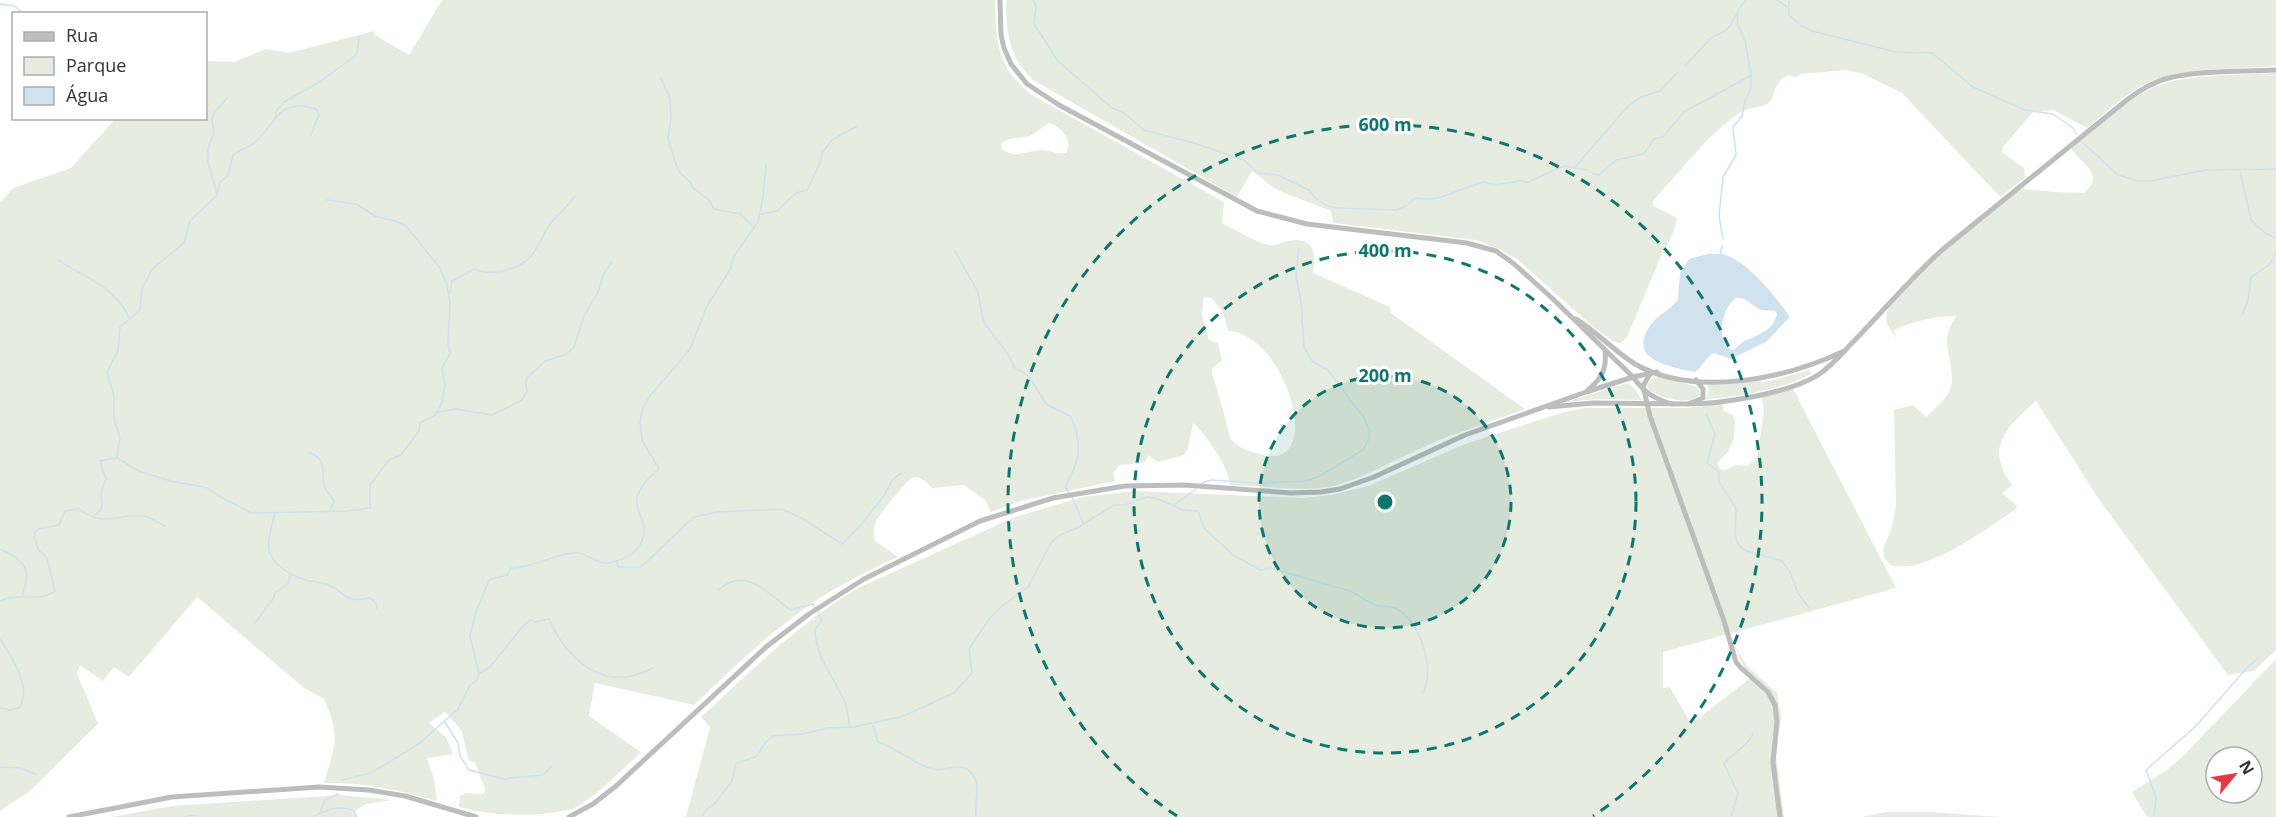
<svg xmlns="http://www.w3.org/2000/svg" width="2276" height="817" viewBox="0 0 2276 817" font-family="'Open Sans',sans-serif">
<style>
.green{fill:#e6ecdf;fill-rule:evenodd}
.water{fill:#cfe2ee;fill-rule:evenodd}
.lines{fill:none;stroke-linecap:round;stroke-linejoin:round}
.stream{stroke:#cfe2ee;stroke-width:1.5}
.secondary{stroke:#bdbdbd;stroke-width:5}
.ring{fill:none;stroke:#0f766e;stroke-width:3;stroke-dasharray:10 8}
.centre{fill:#0f766e;stroke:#fff;stroke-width:3}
.ring-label{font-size:18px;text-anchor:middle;font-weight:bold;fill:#0f766e;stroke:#fff;stroke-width:6;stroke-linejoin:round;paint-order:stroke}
</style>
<rect width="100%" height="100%" fill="#fff"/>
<g class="green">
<path d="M442 0H995C996 42 996 66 1032 95L1224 202 1222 223C1232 228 1261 245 1270 245 1275 246 1282 242 1288 241 1315 237 1316 252 1313 273L1390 307 1391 313 1525 409 1439 440 1356 479 1330 487 1303 489 1229 485C1232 472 1204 431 1193 423L1188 449 1184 455 1158 462 1148 455 1146 461 1142 463 1120 465 1113 473 1115 481 1021 501 991 512 985 500 964 485 932 488C927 483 919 475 912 478 907 480 877 517 876 522 873 528 874 534 875 541L898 557C876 567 854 578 833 590 781 621 737 664 694 705L595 683 589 716 641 752C620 771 598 795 573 809 540 817 493 817 459 807L460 796 466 793 484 794 485 789 475 763 468 760 462 731 445 712 429 723 446 737 453 754 427 758 434 779 437 801C399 790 364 782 324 783 335 744 341 738 324 699L304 688 197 597 129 677 114 667 103 681 80 665 77 673 98 724 29 792 0 811V203L13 188 71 168 115 119 206 118V61L234 62 266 49 289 53 374 31 375 35 409 55ZM1049 123C1062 127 1073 139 1066 153 1057 155 1050 150 1041 150 1027 151 1014 159 1002 149L1001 144 1009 139 1030 136ZM1204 297 1211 298 1223 312 1228 331C1287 334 1328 475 1259 454 1250 451 1237 448 1231 439 1229 435 1228 427 1226 422 1222 406 1217 389 1212 373V369L1222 360 1218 343 1209 340 1202 315Z"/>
<path d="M1006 0H2276V66C2238 69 2180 67 2147 83 2125 94 2106 112 2087 128L2053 110 2033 112 2003 147 2002 152 2024 168 2025 178 2000 197 1902 93 1863 74 1847 70 1801 74 1796 77 1788 75C1771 83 1778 96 1767 104 1761 108 1749 106 1738 114 1705 137 1680 172 1653 201L1654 206 1677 218 1674 231 1659 261 1627 337 1621 343 1614 342 1591 325 1518 260 1501 250 1476 240 1333 223 1331 211 1277 190 1252 171 1237 197 1033 80C1008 56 1006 32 1006 0Z"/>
<path d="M2276 73V650L2254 671 2228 675 2100 501 2036 401C2019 417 1992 437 2001 464 2003 471 2008 479 2012 485L2002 493 2017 506 2016 509C1989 527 1924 576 1891 565L1884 558 1883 548 1891 530 1896 507 1894 410 1913 405 1926 417C1937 407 1952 395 1952 379 1952 354 1938 339 1957 316 1936 316 1913 321 1894 330L1896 338C1888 327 1883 320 1889 307L1933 260 2019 190 2023 189 2055 192 2084 193C2106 173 2082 166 2071 148 2098 127 2125 99 2157 86 2185 74 2243 75 2276 73Z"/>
<path d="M1810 370 1811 374C1788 388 1733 398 1706 399L1709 391 1707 384 1770 381Z"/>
<path d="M1659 377 1698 387 1700 395C1688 406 1661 398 1649 390L1647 385 1652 378Z"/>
<polygon points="1628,383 1634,388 1642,400 1596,399 1566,402"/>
<path d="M1793 389 1896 588 1663 652V688L1670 687 1691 724 1752 677 1744 668 1734 645 1747 666 1777 693 1781 717 1776 755 1784 817H686L710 727 701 717C752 670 800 622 860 587L1015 517 1083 497 1135 491 1304 498 1331 495 1368 486 1465 444 1564 412 1586 408H1689L1723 403V410L1733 415 1735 420 1734 439 1728 452 1717 463 1720 469 1726 470 1736 465 1747 466 1757 459 1764 410 1761 395Z"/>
<path d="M2276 659V817H2147L2132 792 2167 770 2184 755ZM2216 757H2252V793H2216Z"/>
<polygon points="341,795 392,800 366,804 355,811 357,817 111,817 172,806"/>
<polygon points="1885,812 1931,812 2000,817 1862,817"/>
</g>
<path class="water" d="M1723 254C1749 262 1775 296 1790 317L1766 342 1731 359 1714 353C1705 357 1703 367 1695 372 1672 367 1626 361 1650 326 1657 315 1670 310 1678 300L1680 273 1689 259 1708 254ZM1736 298H1742L1761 310 1775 311 1777 314C1774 330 1757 336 1744 341 1740 343 1737 348 1733 350 1714 343 1722 307 1736 298Z"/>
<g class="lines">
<g class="stream">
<polyline points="1033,0 1036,6 1034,24 1058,61 1112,108 1124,113 1144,130 1194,143 1244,160 1258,173 1278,175 1309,190 1315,198 1327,206 1338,208 1397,210 1406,206 1415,198 1431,199 1441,197 1483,182 1495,185 1520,181 1528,182 1564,166 1588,170"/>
<polyline points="1777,0 1787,7"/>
<polyline points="1789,0 1789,15 1802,26 1812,31 1896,52 1932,53 1973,87 2025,110 2053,114 2073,128 2076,134"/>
<polyline points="0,4 14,6 25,14"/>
<polyline points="1739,9 1746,0"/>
<polyline points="1685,66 1711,38 1725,31 1730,26 1737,13"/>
<polyline points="661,78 670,99 671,118 668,139 676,164 680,173 690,182 694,189 708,199 714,209 741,214 753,227"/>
<polyline points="275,118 277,110 284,102 321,81 355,56 358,51 359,37"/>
<polyline points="2082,142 2118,175 2138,181 2151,181 2205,170 2276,169"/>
<polyline points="1575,167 1628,106 1641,97 1660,91 1678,72"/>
<polyline points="2240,171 2251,220 2265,233 2276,238"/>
<polyline points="1593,174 1599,175 1616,160 1644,154 1654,139 1663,137 1684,112 1750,76"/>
<polyline points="217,194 208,162 208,149 214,133 212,120 214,113 227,98"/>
<polyline points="761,214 777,211 796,193 807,190 820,163 822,153 832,140 857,126"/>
<polyline points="1723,239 1719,216 1723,177 1736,155 1733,127 1742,116 1745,101 1751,89 1751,75 1745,41 1737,23 1738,10"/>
<path d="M955 251 978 292 982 315 985 324 1008 354 1014 367 1029 376 1046 404 1070 416 1072 419C1083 447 1079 462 1065 487L1069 493"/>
<polyline points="1720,255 1722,246"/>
<path d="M58 260C85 278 115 286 129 318"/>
<path d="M450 293 452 281 474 269C492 276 518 271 531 256 539 247 543 234 550 224 558 214 568 207 575 196"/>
<polyline points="2242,315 2248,300 2251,277 2269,265 2276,254"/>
<polyline points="438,412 456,409 492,415 522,400 527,392 526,382 527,378 545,361 565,355 574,347 584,316 599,290 603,275 611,263"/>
<polyline points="1706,414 1715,434 1707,463 1719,472 1719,482 1736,508 1735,534 1738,544 1744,550 1782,561 1790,572 1798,593 1809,608"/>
<path d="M309 452C328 461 321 469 324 485 325 492 332 495 334 501L330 510"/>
<path d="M117 457 120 438 114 418V396L107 372 118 350 120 327 140 310 142 289 152 269 184 243 190 221 217 195 220 182 228 176 233 155C239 150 247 148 254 143 276 126 277 96 316 109L319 115 311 135"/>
<polyline points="1202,483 1211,480 1260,483 1305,481 1318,477 1363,450 1369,439 1369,429 1364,418 1328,370 1313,362 1304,347 1301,302 1296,276 1299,248"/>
<polyline points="1072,497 1083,523"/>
<polyline points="1174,505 1196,489"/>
<path d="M275 512C273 523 267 538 269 549 271 565 292 576 306 580 313 582 322 582 329 585 350 595 342 603 370 598L376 603 377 609"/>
<path d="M92 517C110 506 98 503 102 489 103 485 105 482 106 479L100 461 117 458 139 471 171 481 208 488 219 496 251 513 347 511 370 508V485L389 460 401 455 419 431 420 423 435 415 441 405 445 385 442 368 450 354 448 344 450 304 447 284 440 268 406 226 395 221 375 216 356 204 327 200"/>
<path d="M0 549C26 561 32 569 22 596"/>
<path d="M617 562 618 567H641L694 517 718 512 782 509 803 519 842 544C857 531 870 514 882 498 889 489 890 478 902 473"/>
<path d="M718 590C748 565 767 594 791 610L813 604 815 608"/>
<path d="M0 601C17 592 39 603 55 591L47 558 38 549 34 534 38 529 59 525 65 511 79 509C106 529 116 513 143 516 151 517 158 523 165 526"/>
<path d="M818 612 822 621 815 629C815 655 833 677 844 700 848 708 848 718 850 728"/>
<polyline points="255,623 273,599 275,593 288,584 290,575"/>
<path d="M0 639C11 656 33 688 19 708L10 710 0 708"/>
<path d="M479 674 470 636 476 612 489 580 507 575 511 568C532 568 552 555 573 553 587 551 594 564 608 563 626 560 645 550 644 529 644 518 634 508 637 498 640 485 650 477 659 469L642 440 640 421 643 408 650 396 690 349 707 306 730 270 734 256 758 222 763 197 766 164"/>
<polyline points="445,722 458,743 460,756 469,770 504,779 543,775 552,766"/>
<path d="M873 725 878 742C898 748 912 764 933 769 947 772 962 759 973 775 981 786 974 804 976 817"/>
<polyline points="0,767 19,768 36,774"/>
<path d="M342 780 371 773 420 743 458 709 470 685 476 681 479 674 490 667 523 626 531 620 535 622 549 619C569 663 605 693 653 668"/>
<polyline points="320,813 325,800 338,794"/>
<polyline points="157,817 161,817"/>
<polyline points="184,817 191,815 197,817"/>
<path d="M312 817C328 810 336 805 353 810L357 817"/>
<path d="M702 817 706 810 716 802 732 781 736 763 756 757 765 743 773 736 803 734 828 728 853 727 901 717 954 693 972 673 969 649 989 619 1002 606 1028 587 1051 543 1060 535 1077 528 1114 505H1125L1147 497 1156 498 1183 510 1198 511 1204 528 1233 555 1260 570 1270 568 1350 591C1359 595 1366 601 1375 605 1382 608 1390 605 1397 609 1421 624 1435 667 1423 693"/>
<path d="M1731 817 1738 793 1724 764C1733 752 1747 747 1753 734"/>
<polyline points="2154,817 2156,797 2146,770 2195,727 2246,669 2259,657"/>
</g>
<g class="secondary">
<path d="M1000 0 1001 35 1004 48 1011 64 1027 84 1059 105 1257 211 1307 224 1467 243 1496 251 1513 263 1552 298 1633 377C1644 392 1654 399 1672 404"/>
<path d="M1576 319C1597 332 1614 351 1635 364 1695 398 1784 379 1842 352"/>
<polyline points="1650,374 1643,386 1650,416 1724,621 1736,662 1741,668 1768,692 1775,705 1777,722 1773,762 1780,817"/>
<path d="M1588 390C1602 378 1607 369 1605 351"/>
<path d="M1688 404C1722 404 1790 393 1818 375 1833 365 1843 352 1855 340 1884 310 1911 278 1942 250L2128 99C2139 91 2151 83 2165 79 2198 70 2241 72 2276 70"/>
<polyline points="1549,407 1593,403 1688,404 1703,398 1703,389 1696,380"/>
<polyline points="69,817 172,797 319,787 369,790 405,796 476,817"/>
<polyline points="569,817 593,804 616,786 766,647 809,614 864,579 980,521 1053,498 1125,486 1185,485 1291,493 1321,492 1340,489 1374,477 1465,435 1586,392 1633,377 1657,372"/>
</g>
</g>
<circle cx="1385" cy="502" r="126" fill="#0f766e" fill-opacity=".12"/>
<g class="ring">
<circle cx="1385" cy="502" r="126"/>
<circle cx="1385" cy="502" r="251"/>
<path d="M1177 816A377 377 0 1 1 1593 816"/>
</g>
<circle cx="1385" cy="502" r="9" class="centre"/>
<g class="ring-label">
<text x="1385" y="131">600 m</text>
<text x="1385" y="257">400 m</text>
<text x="1385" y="382">200 m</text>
</g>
<rect x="12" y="12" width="195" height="108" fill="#ffffff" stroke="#adadad" stroke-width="1.5"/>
<rect x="24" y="32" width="30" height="9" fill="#bdbdbd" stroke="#adadad" stroke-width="1.5"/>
<text x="66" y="42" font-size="18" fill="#333333">Rua</text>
<rect x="24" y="57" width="30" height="18" fill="#e6ecdf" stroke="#adadad" stroke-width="1.5"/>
<text x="66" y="72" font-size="18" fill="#333333">Parque</text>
<rect x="24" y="87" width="30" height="18" fill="#cfe2ee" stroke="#adadad" stroke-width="1.5"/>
<text x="66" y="102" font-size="18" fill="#333333">Água</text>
<g transform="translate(2234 775) rotate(60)"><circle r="28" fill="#ffffff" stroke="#adadad" stroke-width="1.5"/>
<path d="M0-4.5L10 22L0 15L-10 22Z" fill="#e63946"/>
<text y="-9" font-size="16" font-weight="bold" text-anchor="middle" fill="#333333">N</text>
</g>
</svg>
